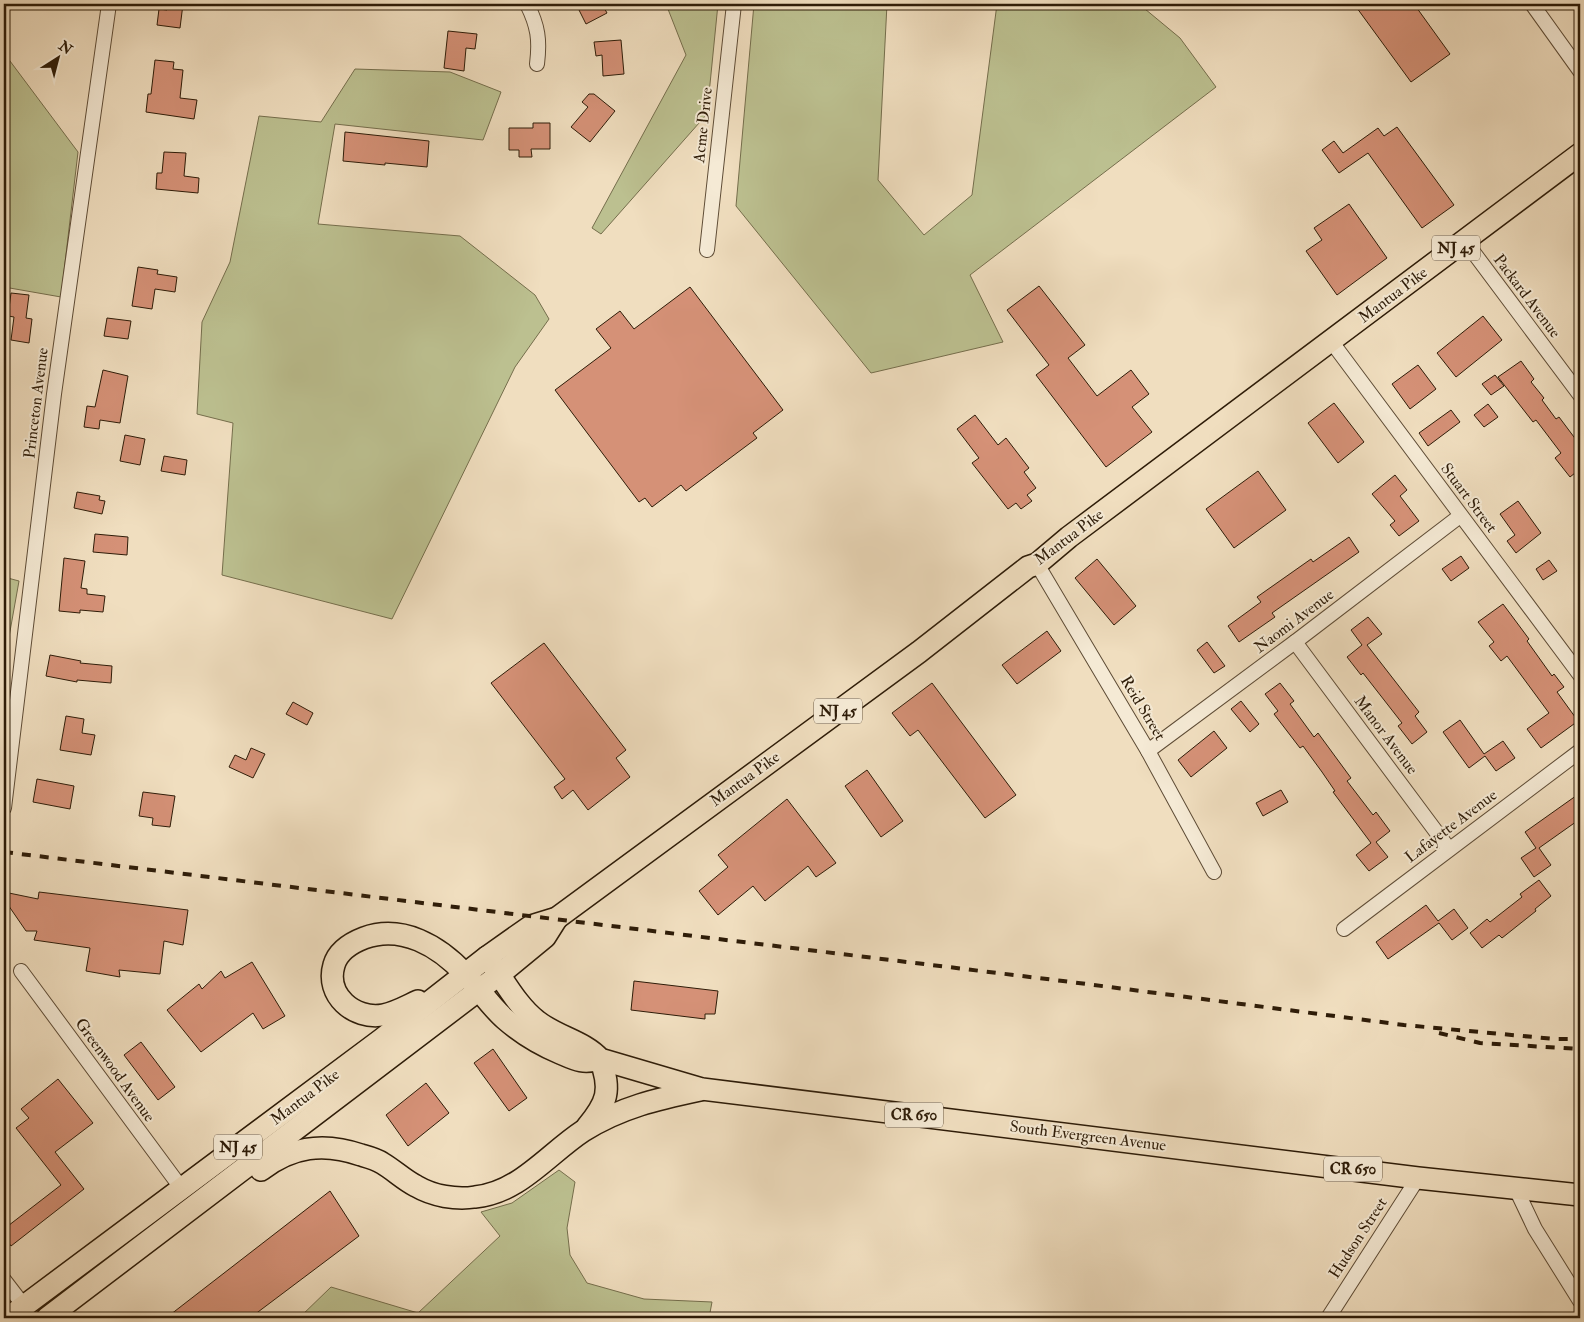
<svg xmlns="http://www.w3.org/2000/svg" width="1584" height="1322" viewBox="0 0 1584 1322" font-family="'IM FELL Double Pica',serif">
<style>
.green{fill:#bcc090;stroke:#756e4c}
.building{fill:#d59177;stroke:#2e1c08}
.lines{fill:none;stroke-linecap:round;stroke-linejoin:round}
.minor-casing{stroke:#5e4c36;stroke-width:16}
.primary-casing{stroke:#2e1c08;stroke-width:24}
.minor{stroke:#f5ead5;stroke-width:14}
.primary{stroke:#f0debf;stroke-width:21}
.rail{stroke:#2e1c08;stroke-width:4;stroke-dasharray:9 9;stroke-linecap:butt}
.labels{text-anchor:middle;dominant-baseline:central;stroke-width:4;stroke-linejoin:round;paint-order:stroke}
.shield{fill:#f5ead5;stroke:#6a5a46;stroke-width:1}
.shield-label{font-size:15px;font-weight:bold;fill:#2e1c08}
.street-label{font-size:16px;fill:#2e1c08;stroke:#f5ead5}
</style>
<rect width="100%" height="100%" fill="#f0debf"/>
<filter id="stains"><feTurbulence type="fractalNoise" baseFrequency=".004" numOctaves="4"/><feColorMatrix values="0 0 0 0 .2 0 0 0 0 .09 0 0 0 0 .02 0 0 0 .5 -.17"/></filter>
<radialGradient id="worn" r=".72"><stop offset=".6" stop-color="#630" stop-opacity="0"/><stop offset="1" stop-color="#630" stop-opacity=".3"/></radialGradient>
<g class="green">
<polygon points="666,4 718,4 707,114 601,234 592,228 686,55"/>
<polygon points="754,4 887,4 878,180 924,235 972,195 997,4 1139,4 1180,38 1216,87 970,275 1003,342 871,373 736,206"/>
<polygon points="4,53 78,152 61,297 4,287"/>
<polygon points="355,69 450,72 501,92 483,140 335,124 318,224 460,236 535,295 549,319 515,367 392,619 222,575 233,423 197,414 202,322 230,262 259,116 321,122"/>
<polygon points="4,577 19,581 4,665"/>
<polygon points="559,1170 575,1182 567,1228 570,1255 587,1283 644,1299 712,1302 709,1318 299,1318 331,1287 418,1313 500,1236 481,1212 512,1203"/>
</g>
<g class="building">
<polygon points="168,4 183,4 180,28 157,25 159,9 167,10"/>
<polygon points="576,4 602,4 607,13 586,24"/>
<polygon points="1354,4 1414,4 1450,54 1411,82"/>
<polygon points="448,31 477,34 475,49 466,48 464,71 444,68"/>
<polygon points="621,40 624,74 603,76 602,55 596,56 594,42"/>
<polygon points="155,60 174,62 173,69 183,70 180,98 197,100 194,119 146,112 148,94 151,94"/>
<polygon points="589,94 594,94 615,111 590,142 571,127 588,107 582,102"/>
<polygon points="533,123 550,123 550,149 531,149 532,157 519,157 519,150 509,150 509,128 533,128"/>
<polygon points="1397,127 1454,205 1422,228 1368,153 1339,173 1322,150 1334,141 1343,153 1378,128 1384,136"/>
<polygon points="345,132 429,141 427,167 385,163 385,165 343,161"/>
<polygon points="164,152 186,153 184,176 199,178 198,193 156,189 157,173 162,173"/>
<polygon points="1349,204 1387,258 1337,295 1306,251 1322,240 1314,228"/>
<polygon points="138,267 158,270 157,274 177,277 175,292 155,289 152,309 132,306"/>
<polygon points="1039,286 1085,345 1068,358 1097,396 1131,370 1149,394 1132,407 1152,432 1106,467 1036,375 1049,365 1007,310"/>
<polygon points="690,287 783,410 753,433 757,438 686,491 681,485 652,507 645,498 639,502 555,390 611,348 596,329 620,311 634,329"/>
<polygon points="11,293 29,295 26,318 32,319 29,343 11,340 14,317 8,316"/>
<polygon points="1483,316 1502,340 1456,377 1437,353"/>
<polygon points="107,318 131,321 128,339 104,336"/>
<polygon points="1521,361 1534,379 1531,382 1544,398 1542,400 1556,419 1559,417 1580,445 1580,469 1570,477 1555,458 1561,453 1536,420 1533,422 1498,377"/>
<polygon points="1418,365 1436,389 1410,409 1392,384"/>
<polygon points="103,370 128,376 120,423 100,420 99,429 84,427 87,406 95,407"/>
<polygon points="1495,375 1504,386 1491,395 1482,384"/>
<polygon points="1334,403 1364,442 1338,463 1308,423"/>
<polygon points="1488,404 1498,417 1484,427 1474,415"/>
<polygon points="1451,410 1460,422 1428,446 1419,433"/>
<polygon points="975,415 998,445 1006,438 1029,468 1024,472 1036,488 1027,495 1032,501 1021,509 1016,503 1008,509 972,463 979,458 957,429"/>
<polygon points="125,435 145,439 140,465 120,461"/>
<polygon points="164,456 187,460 185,475 161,471"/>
<polygon points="1258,471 1286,510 1234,548 1206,509"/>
<polygon points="1395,475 1407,490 1400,496 1419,521 1399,536 1390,525 1395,521 1372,494"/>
<polygon points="77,492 100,496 99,500 105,501 102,514 74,508"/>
<polygon points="1518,501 1541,533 1516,553 1507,541 1515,535 1500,514"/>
<polygon points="95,534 128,537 127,555 93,552"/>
<polygon points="1349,537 1359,552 1272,613 1275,617 1239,642 1228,626 1261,602 1257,597 1311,559 1313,562"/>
<polygon points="1461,556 1469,568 1451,581 1442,569"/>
<polygon points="64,558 85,561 81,588 87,589 87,594 105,596 103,612 80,610 80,613 59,611"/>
<polygon points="1097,559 1136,606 1114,625 1075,578"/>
<polygon points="1549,560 1557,571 1543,580 1536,569"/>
<polygon points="1503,604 1529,639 1527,641 1552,676 1554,674 1564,687 1557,692 1578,721 1541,748 1527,729 1549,713 1507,656 1501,661 1489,646 1494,642 1478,622"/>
<polygon points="1368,617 1382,634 1367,645 1419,712 1415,716 1427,732 1412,744 1398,726 1402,723 1363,673 1361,675 1347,657 1362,645 1351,630"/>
<polygon points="1047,631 1061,651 1017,684 1002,665"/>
<polygon points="1207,642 1225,666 1214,673 1197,650"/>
<polygon points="544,643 626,750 616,758 630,777 588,810 573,790 562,799 554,787 565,779 491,683"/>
<polygon points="50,655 81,661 80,663 112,666 111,683 77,680 77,682 46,676"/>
<polygon points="932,683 1016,795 985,818 918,730 910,736 892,713"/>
<polygon points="1280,683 1294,701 1290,704 1314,737 1318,733 1351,778 1347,781 1373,815 1376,812 1390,831 1376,842 1388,857 1369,871 1356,855 1371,843 1333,792 1335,791 1322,772 1303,746 1300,748 1274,714 1278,711 1265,694"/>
<polygon points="1241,701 1259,724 1250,732 1231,709"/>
<polygon points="293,702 313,713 307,725 286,714"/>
<polygon points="66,716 84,719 82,733 95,735 91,755 60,750"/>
<polygon points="1460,720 1484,754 1503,741 1515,758 1496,771 1485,756 1469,768 1443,732"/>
<polygon points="1214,731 1227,748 1191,777 1178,760"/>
<polygon points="251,748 265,754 253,778 229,767 235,755 246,760"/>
<polygon points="867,770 903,821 881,837 845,786"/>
<polygon points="37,779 74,786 70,809 33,802"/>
<polygon points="1281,790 1288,802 1263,816 1256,803"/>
<polygon points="143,792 175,796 170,827 152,825 153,818 139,816"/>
<polygon points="1580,793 1580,819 1539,848 1551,865 1534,877 1521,858 1536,848 1525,832"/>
<polygon points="787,799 836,863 816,877 808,866 765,901 753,886 718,915 699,891 728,867 718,855"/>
<polygon points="1539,880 1551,896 1535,909 1536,911 1502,938 1499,935 1482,948 1470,933 1487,919 1490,922 1522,897 1520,894"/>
<polygon points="4,892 38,899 39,892 188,910 183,945 164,941 160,974 119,970 120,977 86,971 90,948 34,940 37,931 26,931 4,899"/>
<polygon points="1426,905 1438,921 1454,909 1468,928 1452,940 1439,923 1388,959 1376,942"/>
<polygon points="252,962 285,1016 263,1029 253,1013 201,1052 167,1010 199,984 202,989 221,971 225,978"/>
<polygon points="634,981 718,991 715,1014 705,1014 705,1019 631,1010"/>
<polygon points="141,1042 175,1087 158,1100 124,1055"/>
<polygon points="493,1049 527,1098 509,1111 474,1063"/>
<polygon points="58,1079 93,1123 55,1152 84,1189 11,1246 4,1236 4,1229 61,1185 16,1128 29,1118 21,1109"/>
<polygon points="426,1083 449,1113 408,1146 386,1115"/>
<polygon points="330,1191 359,1236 250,1318 166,1318"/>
</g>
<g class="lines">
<g class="minor-casing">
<g id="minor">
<path d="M527 4C538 26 540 40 537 64"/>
<polyline points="1532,4 1580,71"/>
<polyline points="1465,241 1580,395"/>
<polyline points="707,250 734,4"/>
<polyline points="1331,341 1580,675"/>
<polyline points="1037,564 1148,751 1214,872"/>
<polyline points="1295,642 1449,849"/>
<polyline points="1148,751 1295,642 1460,516"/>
<polyline points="4,808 54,394 109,4"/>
<polyline points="1344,929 1580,751"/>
<polyline points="21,971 182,1189"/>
<polyline points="1516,1189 1535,1229 1580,1301"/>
<polyline points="4,1280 24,1306"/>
<polyline points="1328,1318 1418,1178"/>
</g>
</g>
<g class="primary-casing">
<g id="primary">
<path d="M487 957C503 978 516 1005 537 1021 557 1037 584 1041 600 1059L702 1089 1418 1178 1580 1195"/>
<path d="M418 1001C407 1006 395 1013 383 1015 354 1020 325 995 334 965 338 951 351 943 364 938 402 924 439 946 465 974 479 988 490 1006 505 1019 521 1033 541 1045 560 1053 576 1060 583 1064 600 1059"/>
<path d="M587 1127C607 1103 612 1090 600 1059"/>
<path d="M261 1170C292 1146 324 1142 361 1155 368 1157 376 1159 382 1163 394 1170 404 1180 416 1186 433 1196 456 1200 475 1197 519 1193 548 1154 583 1131 621 1107 658 1099 700 1090"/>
<polyline points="8,1318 382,1039 487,957 531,926 557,918 919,652 1028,567 1037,564 1069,537 1580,154"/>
<polyline points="47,1318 500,974 545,937 557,918"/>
</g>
</g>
<use href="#minor" class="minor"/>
<use href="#primary" class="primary"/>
<g class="rail">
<polyline points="4,852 1063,981 1404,1025 1555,1039 1580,1039"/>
<polyline points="1439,1033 1480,1043 1580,1049"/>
</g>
</g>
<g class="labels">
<g class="shield">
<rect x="1432" y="235.5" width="48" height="25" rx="4"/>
<rect x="814" y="698.5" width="48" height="25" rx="4"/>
<rect x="885" y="1102.5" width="58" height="25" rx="4"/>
<rect x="214" y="1134.5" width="48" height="25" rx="4"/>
<rect x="1324" y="1156.5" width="58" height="25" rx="4"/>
</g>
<g class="shield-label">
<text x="1456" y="248">NJ 45</text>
<text x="838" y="711">NJ 45</text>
<text x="914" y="1115">CR 650</text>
<text x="238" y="1147">NJ 45</text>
<text x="1353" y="1169">CR 650</text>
</g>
<g class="street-label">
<text transform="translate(703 125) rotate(-84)">Acme Drive</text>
<text transform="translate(1393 295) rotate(-37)">Mantua Pike</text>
<text transform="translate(1527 296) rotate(53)">Packard Avenue</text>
<text transform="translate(36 403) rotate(-83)">Princeton Avenue</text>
<text transform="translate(1469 498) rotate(53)">Stuart Street</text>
<text transform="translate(1069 537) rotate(-37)">Mantua Pike</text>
<text transform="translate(1294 621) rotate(-37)">Naomi Avenue</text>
<text transform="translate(1143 708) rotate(59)">Reid Street</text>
<text transform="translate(1386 735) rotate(53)">Manor Avenue</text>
<text transform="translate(745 779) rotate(-36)">Mantua Pike</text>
<text transform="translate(1451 826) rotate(-37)">Lafayette Avenue</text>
<text transform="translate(115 1070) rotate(54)">Greenwood Avenue</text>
<text transform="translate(305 1097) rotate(-37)">Mantua Pike</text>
<text transform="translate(1088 1136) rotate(7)">South Evergreen Avenue</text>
<text transform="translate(1358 1238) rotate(-57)">Hudson Street</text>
</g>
</g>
<rect width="1584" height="1322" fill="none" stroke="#f0debf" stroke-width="20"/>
<rect x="5" y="5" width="1574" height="1312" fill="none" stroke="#2e1c08" stroke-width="2.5"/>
<rect x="10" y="10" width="1564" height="1302" fill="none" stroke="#2e1c08"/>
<g transform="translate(58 58) rotate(36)" stroke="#f5ead5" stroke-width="4" paint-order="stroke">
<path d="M0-4L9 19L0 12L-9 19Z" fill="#2e1c08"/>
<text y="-8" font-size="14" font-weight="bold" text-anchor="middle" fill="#2e1c08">N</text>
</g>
<rect width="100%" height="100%" filter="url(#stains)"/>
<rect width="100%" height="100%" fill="url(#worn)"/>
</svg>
